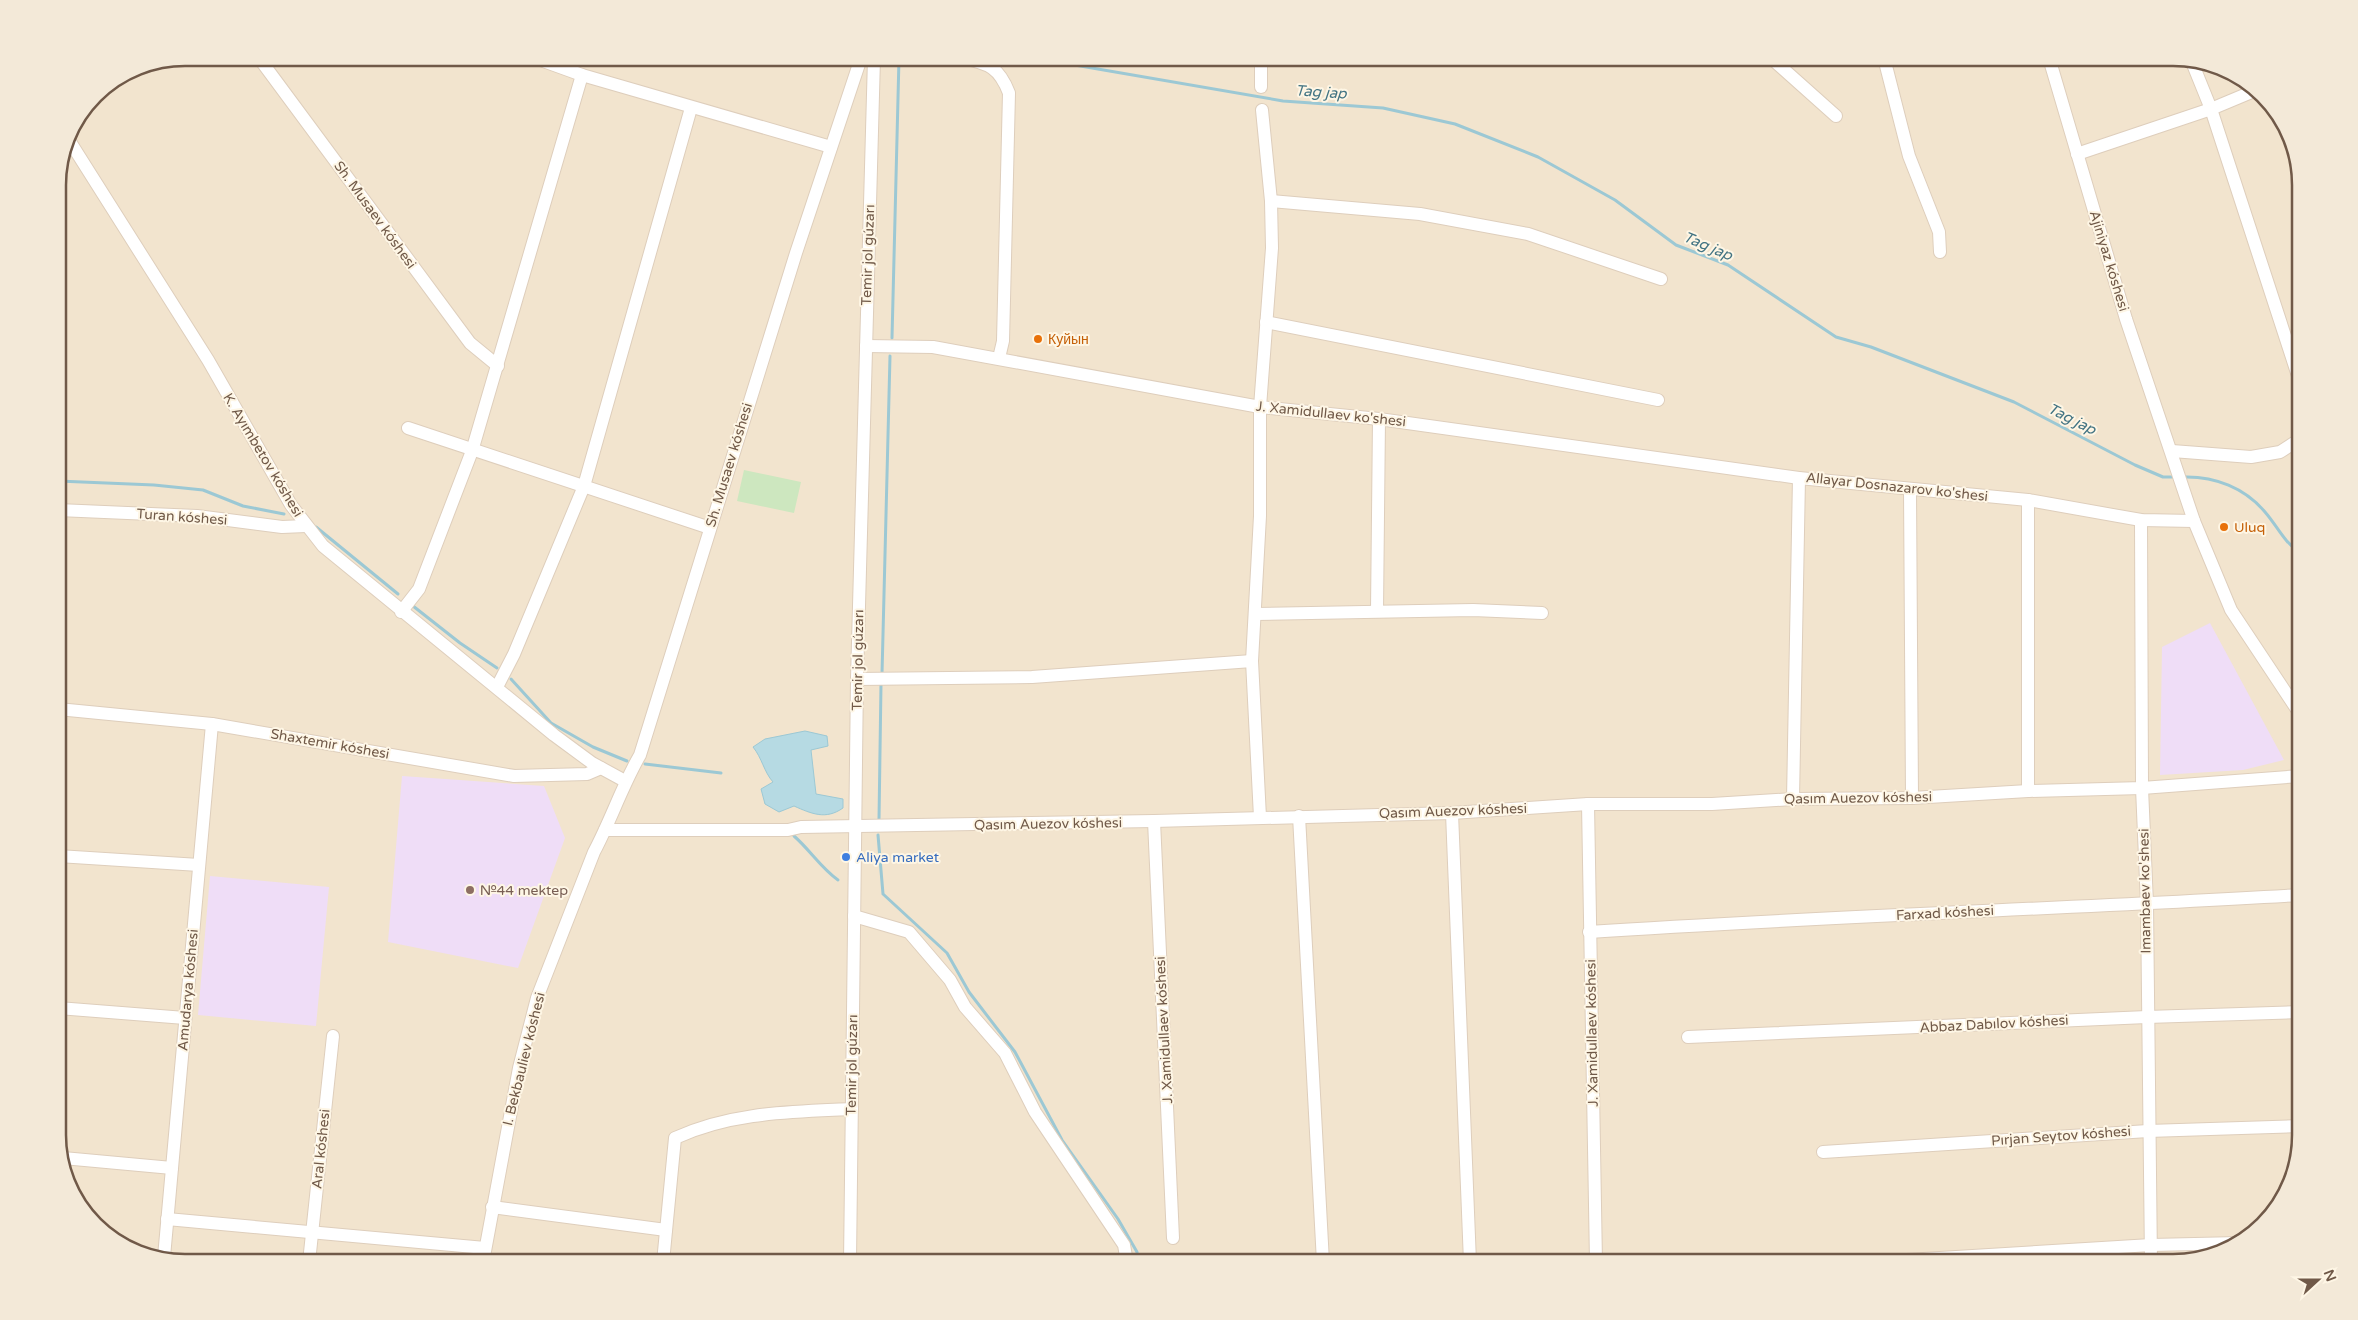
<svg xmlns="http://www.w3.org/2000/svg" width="2358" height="1320" viewBox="0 0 2358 1320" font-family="'Varela Round',sans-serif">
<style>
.residential{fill:#f2e4ce}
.education{fill:#efddf7}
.green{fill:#cde7bf}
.water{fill:#b6dae3;stroke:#9cc8d4}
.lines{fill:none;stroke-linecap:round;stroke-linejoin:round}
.stream{stroke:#9cc8d4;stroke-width:3}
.minor-casing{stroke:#decebc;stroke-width:14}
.minor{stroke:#fff;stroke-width:12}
.food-dot{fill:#e8710a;stroke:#fef6e5;stroke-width:2}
.shop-dot{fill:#3f7fe0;stroke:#fef6e5;stroke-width:2}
.education-dot{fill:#8d6e63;stroke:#fef6e5;stroke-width:2}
.labels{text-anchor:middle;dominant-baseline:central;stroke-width:4;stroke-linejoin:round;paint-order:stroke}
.street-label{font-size:14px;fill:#705948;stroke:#fef6e5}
.food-label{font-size:14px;fill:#c56008;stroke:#fef6e5;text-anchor:start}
.shop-label{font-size:14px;fill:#366cbe;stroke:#fef6e5;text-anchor:start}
.education-label{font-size:14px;fill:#785e54;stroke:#fef6e5;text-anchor:start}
.water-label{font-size:15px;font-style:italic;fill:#437483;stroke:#fef6e5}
.rim{fill:none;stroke:#705948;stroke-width:2.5}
</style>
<rect width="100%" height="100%" fill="#fbf2e0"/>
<polygon class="residential" points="185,58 2173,58 2236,74 2283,121 2300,177 2300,1135 2284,1198 2237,1245 2173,1262 185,1262 122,1246 79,1206 58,1143 58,177 67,136 95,95 136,67"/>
<g class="education">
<polygon points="2210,623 2284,760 2243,770 2160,775 2162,647"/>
<polygon points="402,776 544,786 565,838 518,968 388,942"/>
<polygon points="210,876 329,887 316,1026 198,1015"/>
</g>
<polygon class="green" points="744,470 801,482 794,513 737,501"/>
<path class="water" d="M805 731 827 736 828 746 811 750 816 794 843 799V808C826 820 812 814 794 806L779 812 765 804 761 789 773 782C764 772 762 758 753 747L765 739Z"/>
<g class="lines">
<g class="stream">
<polyline points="1034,58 1283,101 1383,108 1455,124 1538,157 1615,200 1676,245 1728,265 1836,337 1871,347 2014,402 2135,465 2163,477 2175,477"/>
<polyline points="892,338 899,58"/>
<path d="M2183 477C2215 476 2245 488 2265 512 2278 527 2283 541 2300 553"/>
<polyline points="58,481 154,485 203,490 243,506 284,514"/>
<polyline points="316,527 398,594"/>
<polyline points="413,606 460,643 497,668"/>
<polyline points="882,674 890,356"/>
<polyline points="511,679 551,723 593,747 627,761"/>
<polyline points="645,764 721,773"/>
<polyline points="879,820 881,684"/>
<polyline points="878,835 883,894 947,953 969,992 1015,1052 1062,1140 1118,1219 1137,1252 1138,1262"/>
<path d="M794 836C810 850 821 868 838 880"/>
</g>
<g class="minor-casing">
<g id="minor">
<polyline points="259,58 470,343 498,366"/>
<polyline points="535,58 582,75 831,147"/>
<path d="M963 58C989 64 999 67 1009 93L1003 341 999 358"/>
<polyline points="1261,58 1261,87"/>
<polyline points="1771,58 1836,116"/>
<polyline points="1884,58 1909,156 1939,232 1940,252"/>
<polyline points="2049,58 2126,319 2194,521 2231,610 2300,714"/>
<polyline points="2192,62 2211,109 2300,382"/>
<polyline points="67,137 208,360 291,505 323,546 554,735 592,763 625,781"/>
<polyline points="2077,154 2211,109 2254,91"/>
<polyline points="1271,201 1420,214 1528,234 1661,279"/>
<polyline points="1266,322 1658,400"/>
<polyline points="866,346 933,347 1260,407 1379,419 1799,478 2028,500 2141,520 2194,521"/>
<polyline points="408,428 710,528"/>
<polyline points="2172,451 2251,457 2280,452 2300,439"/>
<polyline points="1910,489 1912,798"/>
<polyline points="58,510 197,516 282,527 306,526"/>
<polyline points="2141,520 2142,788 2147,904 2151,1262"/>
<polyline points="1377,611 1379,419"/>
<polyline points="401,612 419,589 472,451 582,75"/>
<polyline points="1255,614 1473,610 1542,613"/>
<polyline points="857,679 1032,677 1252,661"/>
<polyline points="497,687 514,654 584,486 691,108"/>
<polyline points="58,709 212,724 514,776 587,774 601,768"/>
<polyline points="2028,791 2028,500"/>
<polyline points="1793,799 1799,478"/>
<polyline points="1588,804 1596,1262"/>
<polyline points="1452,813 1470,1262"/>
<polyline points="1299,816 1323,1262"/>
<polyline points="1260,817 1252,661 1260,516 1260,407 1272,248 1271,201 1262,110"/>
<polyline points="1154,821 1173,1238"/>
<polyline points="605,830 788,830 801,827 1154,821 1452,813 1588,804 1712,804 1793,799 1912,798 2028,791 2142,788 2300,776"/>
<polyline points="58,856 199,865"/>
<polyline points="854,916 909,932 950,980 965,1007 1005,1053 1035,1112 1124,1245 1127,1262"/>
<path d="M1589 932C1826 916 2063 909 2300 895"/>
<polyline points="58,1008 185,1018"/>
<polyline points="1688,1037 2147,1017 2300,1012"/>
<polyline points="1823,1152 2148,1131 2300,1126"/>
<polyline points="63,1158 172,1168"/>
<polyline points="492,1207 666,1230"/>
<polyline points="167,1219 485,1248"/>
<polyline points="164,1257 212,724"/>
<polyline points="309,1262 333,1036"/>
<path d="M483 1262 519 1068 537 998 594 852C611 820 622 786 640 755L796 253 860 61 864 58"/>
<path d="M663 1262 675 1138C731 1112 791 1112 852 1109"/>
<polyline points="850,1262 857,679 874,58"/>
<polyline points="1874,1262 2151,1245 2239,1243"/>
</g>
</g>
<use href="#minor" class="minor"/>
</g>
<g class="food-dot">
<circle cx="1038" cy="339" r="5"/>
<circle cx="2224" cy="527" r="5"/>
</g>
<circle class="shop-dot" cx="846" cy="857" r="5"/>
<circle class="education-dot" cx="470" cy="890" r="5"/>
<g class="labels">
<g class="street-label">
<text transform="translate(375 215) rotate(54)">Sh. Musaev kóshesi</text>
<text transform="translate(868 255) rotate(-88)">Temir jol gúzarı</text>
<text transform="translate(2109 261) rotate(73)">Ajiniyaz kóshesi</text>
<text transform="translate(1331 414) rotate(6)">J. Xamidullaev ko'shesi</text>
<text transform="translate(263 455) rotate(59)">K. Ayımbetov kóshesi</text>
<text transform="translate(729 465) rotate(-73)">Sh. Musaev kóshesi</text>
<text transform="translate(1897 487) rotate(6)">Allayar Dosnazarov ko'shesi</text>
<text transform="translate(182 517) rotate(4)">Turan kóshesi</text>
<text transform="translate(858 660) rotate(-89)">Temir jol gúzarı</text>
<text transform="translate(330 744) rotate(10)">Shaxtemir kóshesi</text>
<text transform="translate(1858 798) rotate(-1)">Qasım Auezov kóshesi</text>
<text transform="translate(1453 811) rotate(-2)">Qasım Auezov kóshesi</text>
<text transform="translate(1048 824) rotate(-1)">Qasım Auezov kóshesi</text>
<text transform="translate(2145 891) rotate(-91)">Imambaev ko'shesi</text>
<text transform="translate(1945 913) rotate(-3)">Farxad kóshesi</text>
<text transform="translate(188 990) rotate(-85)">Amudarya kóshesi</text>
<text transform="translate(1994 1024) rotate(-3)">Abbaz Dabılov kóshesi</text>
<text transform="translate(1164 1030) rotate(-93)">J. Xamidullaev kóshesi</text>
<text transform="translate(1592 1033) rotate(-91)">J. Xamidullaev kóshesi</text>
<text transform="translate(524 1059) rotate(-76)">I. Bekbauliev kóshesi</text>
<text transform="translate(852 1065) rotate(-89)">Temir jol gúzarı</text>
<text transform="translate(2061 1136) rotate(-4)">Pırjan Seytov kóshesi</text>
<text transform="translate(321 1149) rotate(-84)">Aral kóshesi</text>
</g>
<g class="food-label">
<text x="1048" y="339">Куйын</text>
<text x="2234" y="527">Uluq</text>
</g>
<g class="shop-label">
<text x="856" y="857">Aliya market</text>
</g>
<g class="education-label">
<text x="480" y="890">№44 mektep</text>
</g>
<g class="water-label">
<text transform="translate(1321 92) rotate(4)">Tag jap</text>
<text transform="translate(1708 246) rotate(23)">Tag jap</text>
<text transform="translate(2072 419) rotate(27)">Tag jap</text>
</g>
</g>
<path d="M0 0H2358V1320H0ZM185 66H2173A119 119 0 0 1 2292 185V1135A119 119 0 0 1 2173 1254H185A119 119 0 0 1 66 1135V185A119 119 0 0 1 185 66Z" fill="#f3e9d8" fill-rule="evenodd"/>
<path class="rim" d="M185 66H2173A119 119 0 0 1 2292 185V1135A119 119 0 0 1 2173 1254H185A119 119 0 0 1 66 1135V185A119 119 0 0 1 185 66Z"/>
<g transform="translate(2318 1280) rotate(69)" stroke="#fef6e5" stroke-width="4" paint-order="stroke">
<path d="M0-4L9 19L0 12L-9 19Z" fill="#705948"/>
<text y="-8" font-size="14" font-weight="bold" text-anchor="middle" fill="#705948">N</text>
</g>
</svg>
